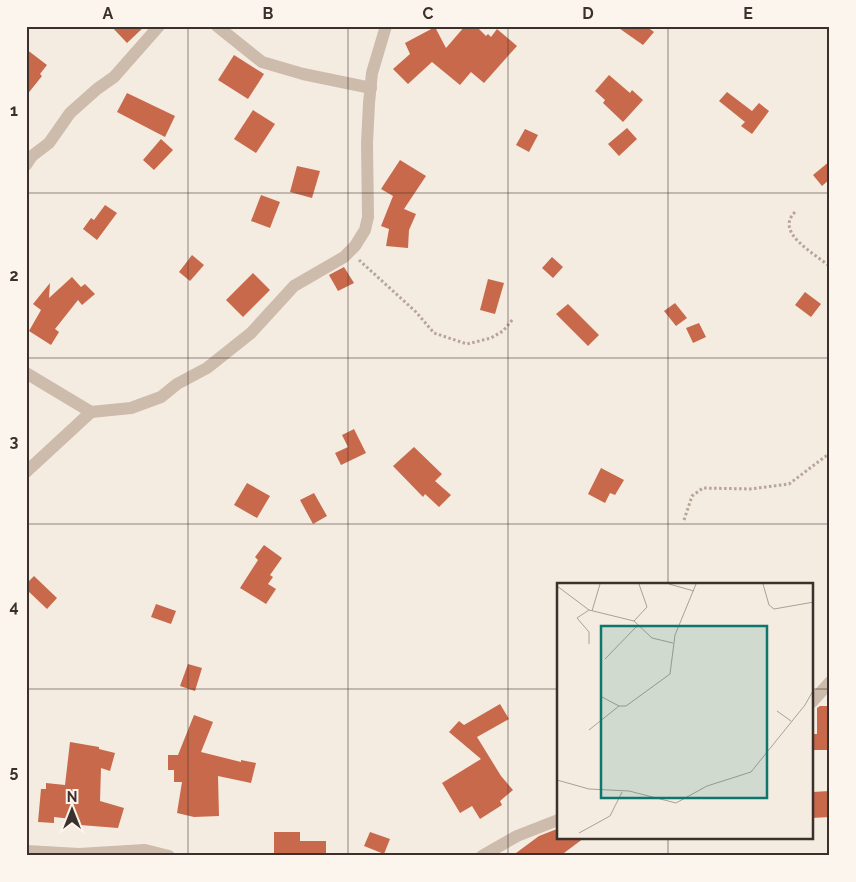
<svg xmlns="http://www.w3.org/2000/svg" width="856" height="882" viewBox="0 0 856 882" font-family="Raleway,sans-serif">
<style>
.building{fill:#c8694b}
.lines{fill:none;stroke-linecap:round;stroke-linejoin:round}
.path{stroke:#b9a596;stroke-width:3;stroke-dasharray:2.5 2.5;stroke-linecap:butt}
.street{stroke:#cdbbac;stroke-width:12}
.grid{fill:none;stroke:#3b302b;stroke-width:1;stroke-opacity:0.55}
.inset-road{fill:none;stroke:#aaa098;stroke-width:1}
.view{fill:#0f766e;fill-opacity:0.15;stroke:#0f766e;stroke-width:2.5}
.inset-edge{fill:none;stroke:#3b302b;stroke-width:2.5}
.neatline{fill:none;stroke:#3b302b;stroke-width:2}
.grid-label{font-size:16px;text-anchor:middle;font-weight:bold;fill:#3b302b}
</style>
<rect width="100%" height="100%" fill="#f4ebe1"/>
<g class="building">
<polygon points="111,26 145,26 127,43"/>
<polygon points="465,26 476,26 486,36 488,34 491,37 497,29 517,46 484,83 471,72 460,85 432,62 408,84 393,69 410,54 405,43 435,27 446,48"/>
<polygon points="616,26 646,26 654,32 643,45"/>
<polygon points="26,49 47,65 40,74 42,76 26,96"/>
<polygon points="234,55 264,74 248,99 218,80"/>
<polygon points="609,75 630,93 632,90 643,100 623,122 603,103 605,100 595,91"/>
<polygon points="727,92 752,111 759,103 769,111 752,134 741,126 745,122 719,101"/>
<polygon points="127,93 175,116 165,137 117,112"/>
<polygon points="253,110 275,124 256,153 234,139"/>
<polygon points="627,128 637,139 619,156 608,144"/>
<polygon points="525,129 538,135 529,152 516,145"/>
<polygon points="161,139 173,150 154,170 143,160"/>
<polygon points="400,160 426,176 404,209 416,214 409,230 408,248 386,246 389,229 381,226 393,196 381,189"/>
<polygon points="830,161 830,179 822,186 813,175"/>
<polygon points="297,166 320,171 312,198 290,192"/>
<polygon points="261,195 280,202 270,228 251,221"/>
<polygon points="105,205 117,213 97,240 83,229 91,218 94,220"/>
<polygon points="192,255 204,265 190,281 179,272"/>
<polygon points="552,257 563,267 553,278 542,268"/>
<polygon points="344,267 354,283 338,291 329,275"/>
<polygon points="253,273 270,290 243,317 226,300"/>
<polygon points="72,277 81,287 85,284 95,294 82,305 78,300 55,329 59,332 51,345 29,331 41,310 33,304 50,283 49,298"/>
<polygon points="488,279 504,283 495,314 480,310"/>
<polygon points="805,292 821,304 811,317 795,305"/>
<polygon points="675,303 687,318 676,326 664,311"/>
<polygon points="568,304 599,335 588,346 556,314"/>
<polygon points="699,323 706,337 693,343 686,328"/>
<polygon points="354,429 366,453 341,465 335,453 348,447 342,435"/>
<polygon points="414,447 442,474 435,481 451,495 439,507 425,494 423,497 393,466"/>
<polygon points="601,468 624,480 615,495 610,493 605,503 588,494"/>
<polygon points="247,483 270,496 257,518 234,505"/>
<polygon points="314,493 327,516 313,524 300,500"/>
<polygon points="264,545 282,558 270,575 273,577 268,584 276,589 266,604 240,588 258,560 255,557"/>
<polygon points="34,576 57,598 47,609 26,589 26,584"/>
<polygon points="156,604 176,611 171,624 151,617"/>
<polygon points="188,664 202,668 195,691 180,686"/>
<polygon points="500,704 509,719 477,737 501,776 513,790 500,801 502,805 480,819 472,806 460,813 442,783 481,759 449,732 459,721 464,725"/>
<polygon points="820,706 830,706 830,750 812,750 812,734 817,734 817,708"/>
<polygon points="194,715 213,722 201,752 241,762 241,760 256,763 251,783 218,776 219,816 194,817 177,813 182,782 174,782 174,770 168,770 168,755 178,755"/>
<polygon points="70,742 99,747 99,749 115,753 110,771 101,768 100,801 124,808 118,828 80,825 80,820 54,817 54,823 38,822 41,789 46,789 46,783 65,785"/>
<polygon points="830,791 830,817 812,818 812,792"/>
<polygon points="557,829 558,838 584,838 560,856 512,856 539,836"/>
<polygon points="274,832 300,832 300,841 326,841 326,856 274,853"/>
<polygon points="370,832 390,839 384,854 364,846"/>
</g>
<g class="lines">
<g class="path">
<path d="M795 212C774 233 815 253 830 267"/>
<polyline points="359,260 416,312 434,333 467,344 491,338 503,331 513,319"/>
<polyline points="684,520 692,496 703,488 750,489 789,484 830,453"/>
</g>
<g class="street">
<polyline points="217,26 262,62 303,74 371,88"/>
<polyline points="26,165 32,156 49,143 70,113 97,89 114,77 159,26"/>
<polyline points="26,373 91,412 131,408 161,397 177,384 207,368 251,333 294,286 344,257 355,246 365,230 368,217 367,143 369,103 372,73 386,26"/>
<polyline points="26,472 91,412"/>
<polyline points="812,702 830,682"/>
<polyline points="26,851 79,854 145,850 169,856"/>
<polyline points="482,856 517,836 558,820"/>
</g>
</g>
<path class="grid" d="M188 26V856M348 26V856M508 26V856M668 26V584M26 193H830M26 358H830M26 524H830M26 689H558M812 689H830M668 838V856"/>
<g transform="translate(557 583)">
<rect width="256" height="256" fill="#f4ebe1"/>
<path class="inset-road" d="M112 1 137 8M206 1 212 22 217 26 257 19M0 3 32 27 77 38 95 55 116 60M32 27 20 35 32 49V61M35 28 43 1M77 38 90 24 82 1M48 76 81 42M45 114 62 123H69L113 91 118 52 139 1M220 128 234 138M32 147 62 123M0 197 32 206 72 208 119 220 150 203 194 189 248 122 257 106M22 250 53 233 65 209"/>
<path class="view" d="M44 43H210V215H44Z"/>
<rect width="256" height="256" class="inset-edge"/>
</g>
<rect width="856" height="882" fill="none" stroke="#fbf5ee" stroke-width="55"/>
<g transform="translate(72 810)" stroke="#fbf5ee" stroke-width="4" paint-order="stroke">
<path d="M0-4L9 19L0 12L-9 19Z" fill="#3b302b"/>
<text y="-8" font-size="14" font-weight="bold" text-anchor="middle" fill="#3b302b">N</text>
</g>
<rect x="28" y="28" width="800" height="826" class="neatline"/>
<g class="grid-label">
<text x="108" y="19">A</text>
<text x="268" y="19">B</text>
<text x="428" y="19">C</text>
<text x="588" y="19">D</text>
<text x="748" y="19">E</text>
<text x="14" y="116">1</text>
<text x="14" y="281">2</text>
<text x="14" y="447">3</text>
<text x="14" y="612">4</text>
<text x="14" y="777">5</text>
</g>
</svg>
